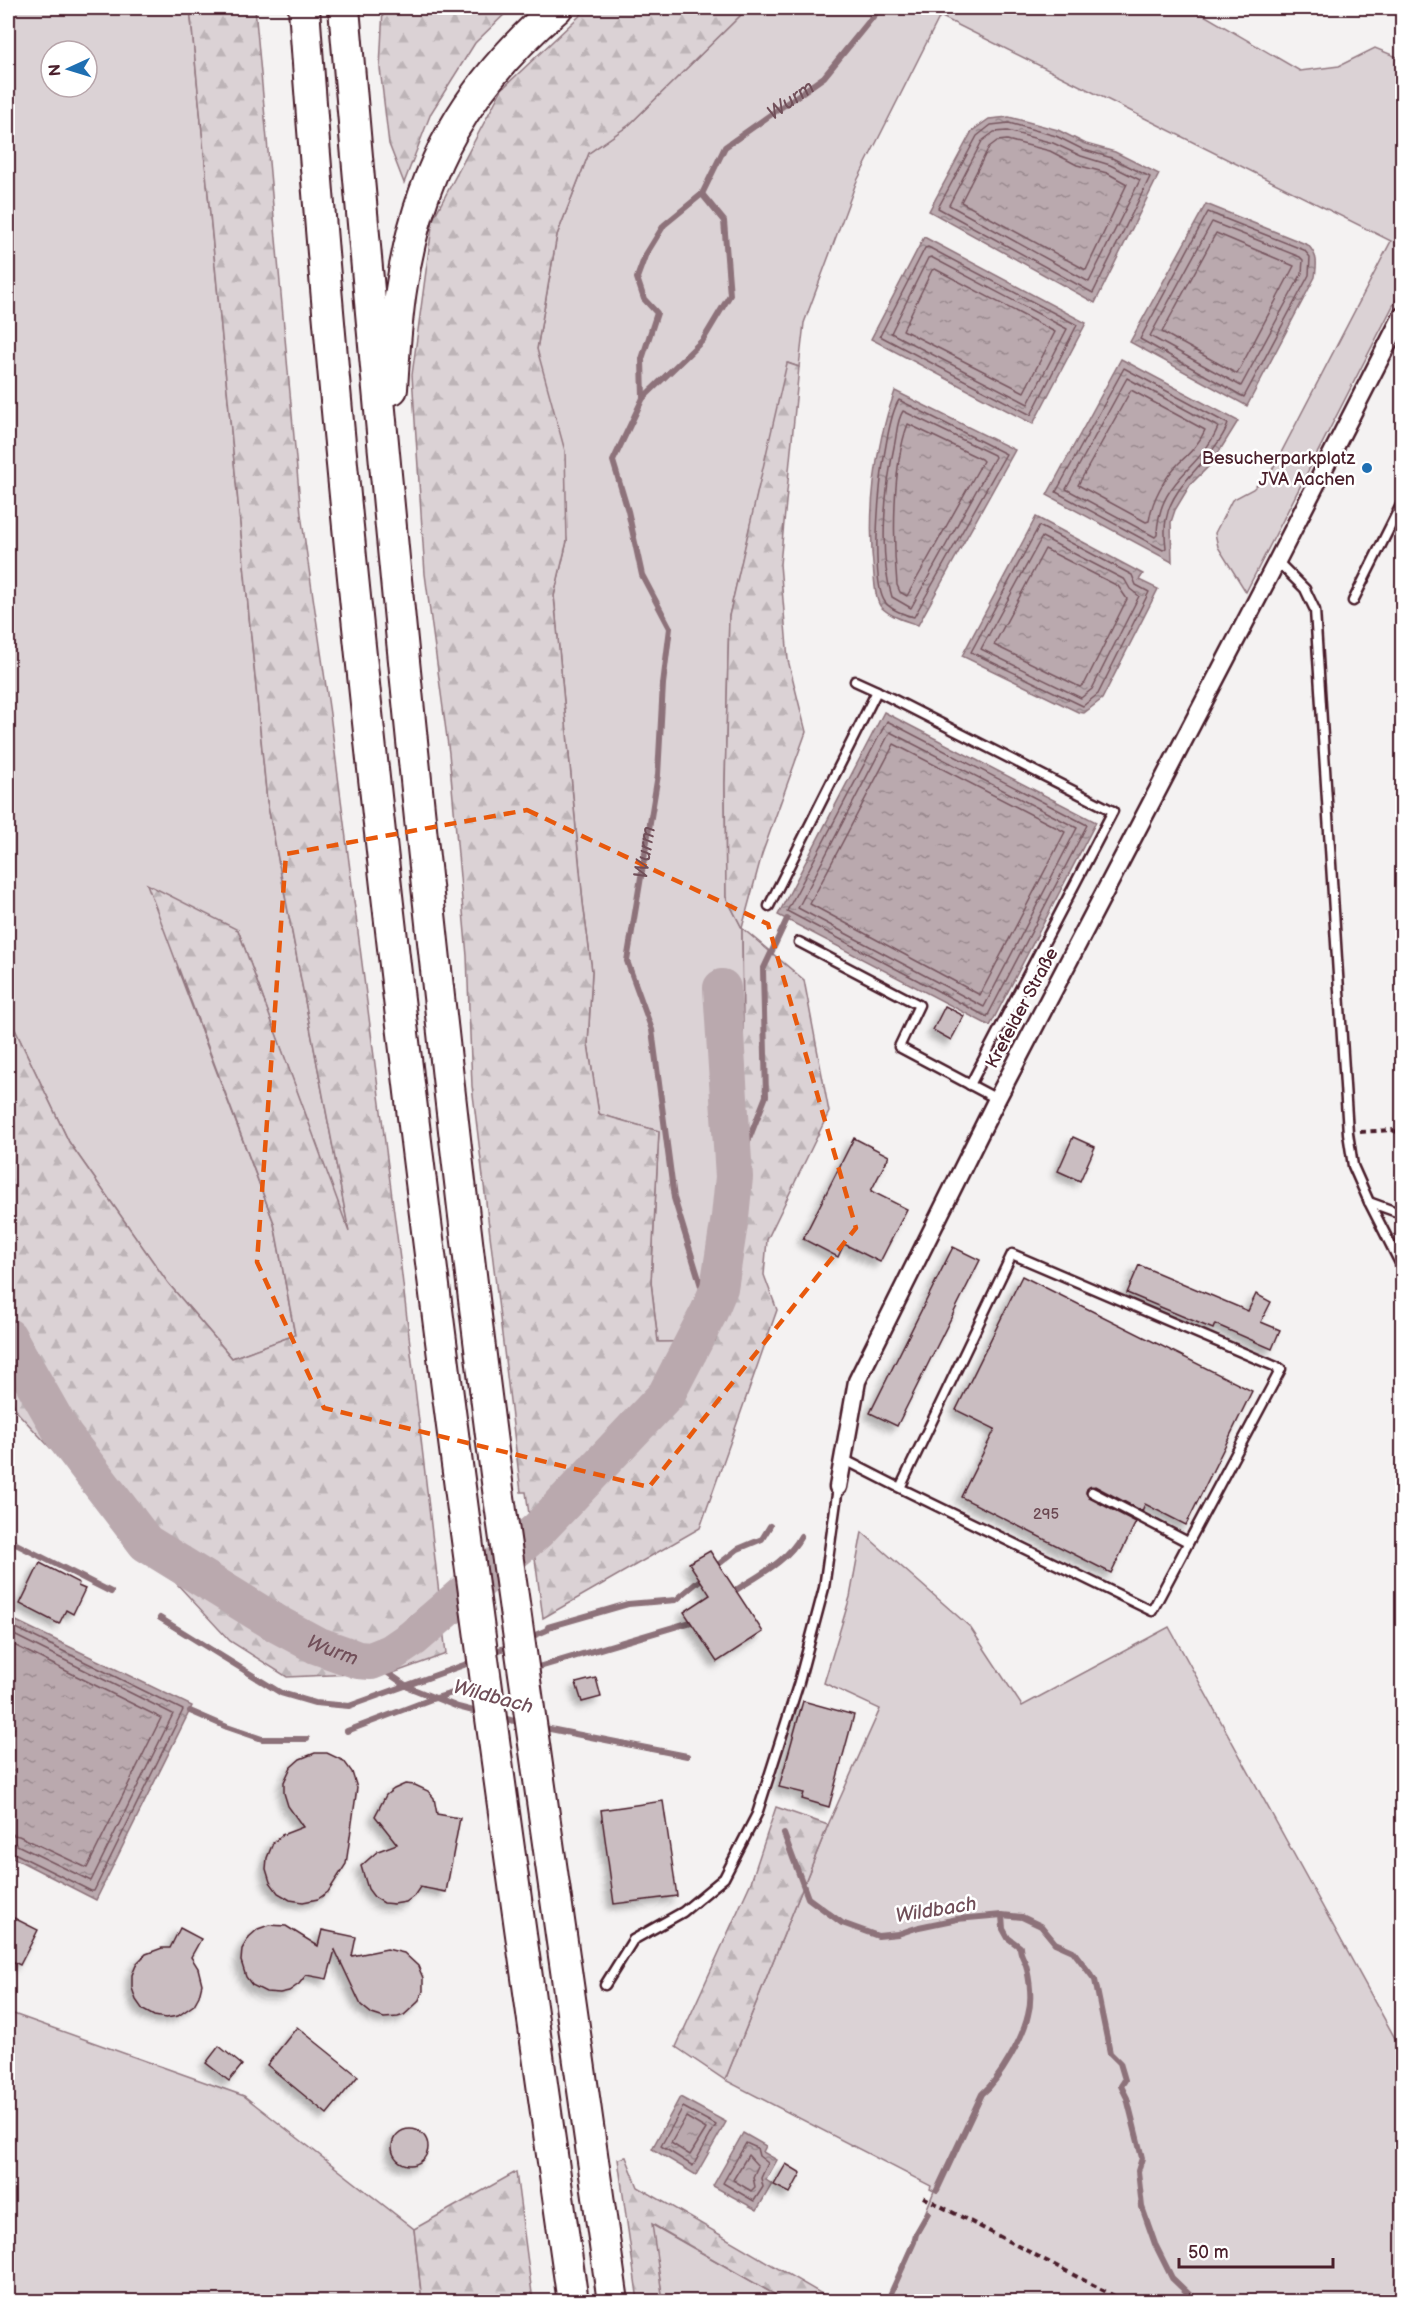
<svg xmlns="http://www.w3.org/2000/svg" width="1410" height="2309" viewBox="0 0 1410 2309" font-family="'Balsamiq Sans',sans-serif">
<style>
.grass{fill:#dbd2d5;stroke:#927880;stroke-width:1.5;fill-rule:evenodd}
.forest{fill:url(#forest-firs);stroke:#927880;stroke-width:1.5}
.water{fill:url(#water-ripples);stroke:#8d727a;stroke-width:1.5}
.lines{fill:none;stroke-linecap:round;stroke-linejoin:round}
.shore{stroke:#77565f;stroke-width:1.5}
.stream{stroke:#8d727a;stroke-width:6}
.river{stroke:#baa9ae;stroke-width:38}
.building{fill:#cabdc1;stroke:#4a1f2b;stroke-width:1.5;filter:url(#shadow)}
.service-casing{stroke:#4a1f2b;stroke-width:13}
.minor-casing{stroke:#4a1f2b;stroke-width:21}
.motorway-casing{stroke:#4a1f2b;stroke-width:34}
.path{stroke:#4a1f2b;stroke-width:4;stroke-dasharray:6 4.5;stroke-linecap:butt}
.service{stroke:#fff;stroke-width:8}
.minor{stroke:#fff;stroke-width:16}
.motorway{stroke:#fff;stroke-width:30}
.marked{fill:none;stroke:#e8590c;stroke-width:4.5;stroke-dasharray:12 8;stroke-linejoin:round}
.poi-dot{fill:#1f6fb2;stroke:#fff;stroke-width:2}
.labels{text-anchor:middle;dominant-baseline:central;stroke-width:5;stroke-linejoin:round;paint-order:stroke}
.number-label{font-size:15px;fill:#6a4650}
.poi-label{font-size:18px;fill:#4a1f2b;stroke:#fff;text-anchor:end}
.street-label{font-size:18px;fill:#4a1f2b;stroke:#fff}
.water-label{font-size:20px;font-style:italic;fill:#714f59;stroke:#fff}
</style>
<defs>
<pattern id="forest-firs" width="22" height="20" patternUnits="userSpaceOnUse" patternTransform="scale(1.5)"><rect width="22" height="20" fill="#dbd2d5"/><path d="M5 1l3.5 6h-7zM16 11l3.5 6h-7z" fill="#bdb4b7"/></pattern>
<pattern id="water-ripples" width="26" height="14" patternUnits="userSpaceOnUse" patternTransform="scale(1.5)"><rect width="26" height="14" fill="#baa9ae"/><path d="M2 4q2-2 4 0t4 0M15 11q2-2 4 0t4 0" fill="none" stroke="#99898e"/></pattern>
<filter id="shadow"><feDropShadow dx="-5.5" dy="5.5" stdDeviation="3" flood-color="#0004"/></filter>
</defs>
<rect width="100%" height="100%" fill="#f4f2f2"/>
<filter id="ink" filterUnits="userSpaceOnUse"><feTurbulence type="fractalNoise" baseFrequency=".0167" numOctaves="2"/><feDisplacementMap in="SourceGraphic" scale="12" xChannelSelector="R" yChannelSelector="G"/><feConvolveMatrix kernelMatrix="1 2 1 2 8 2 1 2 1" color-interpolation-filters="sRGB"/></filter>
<g filter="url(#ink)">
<g class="grass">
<path d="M8 8H190L267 801 350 1237 238 930 177 967 274 1223 295 1335 232 1358 168 1283 69 1142 8 1015ZM51 51H87V87H51Z"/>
<polygon points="748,8 1192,8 1300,71 1339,66 1375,48 1402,59 1402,288 1246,592 1218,547 1215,533 1232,500 1253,489 1272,470 1391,241 940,16 856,183 804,323 799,367 788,363 729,616 725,784 726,897 742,928 745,1199 729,1299 715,1341 658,1342 651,1282 659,1131 599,1114 588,1044 592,971 583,903 554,596 567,541 537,349 557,235 589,153 629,125"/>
<polygon points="862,1532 970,1627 1022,1706 1169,1627 1402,2051 1402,2301 890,2301 934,2191 930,2189 931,2186 725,2080 828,1825 880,1709 824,1683 850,1597"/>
<polygon points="8,2012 244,2096 414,2229 422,2301 8,2302"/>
<polygon points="651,2224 786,2301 663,2301"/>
</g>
<g class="forest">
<polygon points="190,8 255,8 301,514 330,714 401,1267 446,1654 396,1672 287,1677 230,1641 18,1413 8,1392 8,1015 69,1142 168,1283 232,1358 295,1335 274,1223 147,884 238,930 349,1232 267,801"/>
<polygon points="383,8 511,8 475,43 431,113 404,183 389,144 380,68"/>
<polygon points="588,8 748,8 629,125 589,153 557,235 537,349 565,451 567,541 554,596 583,903 592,971 588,1044 599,1114 659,1131 651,1282 658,1342 715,1341 729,1299 745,1199 742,928 726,897 725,784 729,616 787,363 799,367 780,564 788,660 806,732 762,854 742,928 804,980 829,1112 767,1240 764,1275 777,1310 700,1528 543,1618 526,1492 521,1492 472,1086 467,956 449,753 425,574 412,375 433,219 502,89"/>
<polygon points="776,1807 828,1825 725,2080 676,2047 751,1882"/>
<polygon points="626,2157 638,2187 834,2301 786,2301 652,2224 663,2301 638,2301 618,2159"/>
<polygon points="516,2172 533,2301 422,2301 414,2229"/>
</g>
<g class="water">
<polygon points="1009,117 1058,130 1086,144 1115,152 1159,174 1095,303 929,211 972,131 989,119"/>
<path d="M1206 204 1308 245C1318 256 1317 263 1315 277L1247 406 1130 342Z"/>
<polygon points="924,237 1086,323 1033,424 871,339"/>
<polygon points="1121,359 1238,421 1212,463 1190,485 1175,510 1171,522 1172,562 1047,495"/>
<path d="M895 391 1015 450 918 625C906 621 891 617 881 607 875 600 875 585 874 576 867 514 874 449 895 391Z"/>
<polygon points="1036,517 1143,574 1139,580 1158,589 1102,699 1084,713 1078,712 962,656"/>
<polygon points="884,712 1096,822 990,1026 778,915"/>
<polygon points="8,1617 192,1706 96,1900 8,1855"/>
<polygon points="680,2097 726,2122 696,2175 652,2149"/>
<polygon points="743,2133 766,2146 763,2152 777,2160 766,2180 772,2184 757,2210 713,2186"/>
</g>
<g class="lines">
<g class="shore">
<polygon points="1009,123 1056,136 1084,150 1112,158 1150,177 1093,293 938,208 977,136 991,125"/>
<polygon points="1007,131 1053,143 1081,156 1110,165 1140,180 1089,282 949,205 982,141 994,132"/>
<polygon points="1007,140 1050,151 1077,165 1107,173 1127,184 1086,270 961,202 989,147 997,141"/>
<polygon points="1208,212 1304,250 1310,257 1309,275 1244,397 1140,339"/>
<polygon points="1212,222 1300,257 1303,260 1302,273 1241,386 1150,336"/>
<polygon points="1216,233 1294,266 1237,374 1162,332"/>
<polygon points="928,247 1077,325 1031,415 880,336 925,248"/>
<polygon points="931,257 1067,329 1028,404 891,333 928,258"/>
<polygon points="935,269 1055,332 1024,392 903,330 932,270"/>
<path d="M1124 368 1228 424C1214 460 1172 482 1166 520 1164 529 1165 539 1166 548L1163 550 1056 492Z"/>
<path d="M1127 378 1218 427C1200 471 1158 479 1157 535L1155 537 1066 489Z"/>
<path d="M1131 390 1205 430C1199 444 1190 453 1179 463 1164 478 1152 500 1149 521L1146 522 1078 485Z"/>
<path d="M899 400 1006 454 914 617C905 615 891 610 885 602 867 578 882 425 899 400Z"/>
<path d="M903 411 994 455 995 457 911 608 892 597C878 552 885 488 895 442 897 432 897 420 903 411Z"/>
<path d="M908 424 981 459 983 461 907 596 900 592 897 585C893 540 892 466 908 424Z"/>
<polygon points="1039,526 1132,575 1136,585 1149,592 1098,694 1083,706 971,652"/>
<polygon points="1042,537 1125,580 1130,589 1139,596 1092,689 1081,698 981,649"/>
<polygon points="1045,549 1118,586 1127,599 1085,683 1080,687 994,645"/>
<polygon points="887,721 1087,825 987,1017 787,911"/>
<polygon points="890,732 1077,828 984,1007 798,908"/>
<polygon points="894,744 1065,832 980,995 810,904"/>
<polyline points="8,1624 183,1710 94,1891 91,1891 8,1850"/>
<polyline points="8,1632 173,1714 91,1881 15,1844 8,1843"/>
<polyline points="8,1642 161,1718 87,1868 19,1836 8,1834"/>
<polygon points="683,2107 716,2125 693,2166 661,2146"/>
<polygon points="686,2117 706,2129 690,2155 671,2143"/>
<polygon points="746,2143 757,2148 759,2156 768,2163 761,2178 763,2187 754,2201 723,2183"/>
<polygon points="748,2155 758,2166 753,2177 755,2187 751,2191 733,2180"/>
</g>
<g class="stream">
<polyline points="643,398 703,340 730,295 724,221 702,194"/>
<polyline points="734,1177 766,1096 763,970 787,919"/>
<path id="s1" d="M709 1312 674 1198 652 1030 627 961 658 775 663 684 670 628 642 575 628 511 613 461 643 398 642 359 657 313 644 299 637 278 645 256 664 225 702 194 725 147 824 77 880 8"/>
<polyline points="8,1540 111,1592"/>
<polyline points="719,1564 738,1549 762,1539 770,1526"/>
<path d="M736 1590C759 1575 788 1561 801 1536"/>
<polyline points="160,1618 281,1693 315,1703 349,1706 475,1661"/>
<polyline points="526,1639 547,1630 548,1627 628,1604 676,1600 700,1580"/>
<polyline points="490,1654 511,1645"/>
<polyline points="371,1661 408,1687 458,1707 481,1713"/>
<polyline points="532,1669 691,1622"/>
<polyline points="190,1711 227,1727 262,1739 307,1739"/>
<polyline points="499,1717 522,1723"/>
<polyline points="540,1727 687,1756"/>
<polyline points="347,1731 429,1700 479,1685"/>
<polyline points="784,1834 808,1898 842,1923 878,1936 898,1934 919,1927 957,1919 1002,1915 1022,1917 1041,1926 1055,1943 1073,1951 1095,1980 1110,2053 1120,2063 1125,2080 1121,2086 1127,2098 1142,2158 1138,2171 1142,2207 1155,2244 1172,2278 1197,2302"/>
<path d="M937 2190 982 2094C1000 2079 1023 2038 1028 2015 1032 2001 1030 1983 1027 1969 1026 1961 1020 1956 1020 1947L1008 1938 1003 1929 1002 1915"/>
<polyline points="887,2302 914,2242 916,2234 928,2213"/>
</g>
<path class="river" id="s2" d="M8 1337 64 1436 146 1543 279 1625 316 1645 347 1656 358 1660 371 1661 391 1653 413 1638 538 1530 666 1395 709 1312 719 1288 730 1217 734 1177 722 988"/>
</g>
<g class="building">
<polygon points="945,1006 964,1016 951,1040 933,1030"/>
<polygon points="1073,1137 1095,1147 1080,1181 1058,1171"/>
<polygon points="854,1138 889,1156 871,1191 907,1209 880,1262 844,1244 838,1257 803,1239"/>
<polygon points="953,1247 980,1260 897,1426 870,1413"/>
<polygon points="1139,1265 1248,1311 1256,1294 1271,1302 1261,1322 1280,1330 1272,1349 1215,1324 1213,1329 1127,1293"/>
<polygon points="1022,1276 1252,1391 1186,1525 1145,1504 1142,1511 1095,1486 1087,1489 1086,1493 1089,1498 1136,1522 1111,1573 961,1497 995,1429 956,1410"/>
<polygon points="710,1551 763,1632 717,1662 684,1612 710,1595 689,1563"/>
<polygon points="40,1563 79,1583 78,1586 85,1589 73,1614 66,1610 59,1624 20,1604"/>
<polygon points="596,1678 601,1697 582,1702 576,1683"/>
<polygon points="803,1701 854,1715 829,1807 802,1799 804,1793 779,1787"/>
<polygon points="315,1753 327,1753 344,1761 352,1772 357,1788 346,1864 328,1892 318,1899 303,1902 290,1900 278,1893 270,1882 266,1869 267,1858 273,1843 282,1835 303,1827 288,1806 284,1793 284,1782 291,1767 300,1759"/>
<polygon points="405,1784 415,1785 428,1791 434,1798 437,1814 460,1818 446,1892 420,1887 414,1896 406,1902 394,1904 384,1903 374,1897 368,1889 361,1866 378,1851 397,1844 375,1816 386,1795 394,1789"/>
<polygon points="663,1801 677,1896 614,1904 601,1810"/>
<polygon points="8,1915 38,1930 20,1965 8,1959"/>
<polygon points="269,1925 286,1926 318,1946 322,1930 356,1937 352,1956 387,1949 404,1953 418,1966 423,1978 423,1991 418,2002 404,2015 398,2017 384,2018 372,2014 361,2005 335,1950 327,1979 306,1975 299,1984 289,1991 280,1993 266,1992 252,1985 246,1977 241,1961 242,1949 249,1937 258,1929"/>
<polygon points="180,1928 201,1939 191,1957 198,1968 202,1984 199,1996 194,2005 178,2016 166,2018 154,2016 143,2010 136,2000 132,1988 132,1975 137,1963 146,1954 162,1948 170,1948"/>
<polygon points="297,2027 358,2076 327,2114 267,2065"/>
<polygon points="219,2046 242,2065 229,2081 206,2063"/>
<circle cx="410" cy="2147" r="18"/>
<polygon points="786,2164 801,2173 790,2193 774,2185"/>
</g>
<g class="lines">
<g class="service-casing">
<g id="service">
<polyline points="1277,561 1305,589 1315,610 1348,1133 1353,1166 1369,1202 1402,1267"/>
<polyline points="1353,601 1402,503"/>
<polyline points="855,681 877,691"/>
<polyline points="769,906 877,691 1113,811 970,1085"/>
<polyline points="799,942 919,1005 899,1047 997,1099"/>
<polyline points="1369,1202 1402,1214"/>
<polyline points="843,1459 900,1488 1012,1254 1281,1369 1152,1611 900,1488"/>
<polyline points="1092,1492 1188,1542"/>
<polyline points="605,1985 633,1940 683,1912 724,1878 757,1814 799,1682 824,1588 838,1487"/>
</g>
</g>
<g class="minor-casing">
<polyline id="minor" points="838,1487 857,1381 997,1099 1277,561 1402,316"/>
</g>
<g class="motorway-casing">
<g id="motorway">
<path d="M304 8C358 776 464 1539 573 2302"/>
<path d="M344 8C387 505 434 1002 499 1497 535 1765 575 2033 613 2302"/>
<path d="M392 389C394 354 396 319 402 284 420 167 468 84 557 8"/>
</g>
</g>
<g class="path">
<polyline points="1360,1132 1392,1130 1402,1134"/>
<polyline points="923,2197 1126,2302"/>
</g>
<use href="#service" class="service"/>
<use href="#minor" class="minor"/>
<use href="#motorway" class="motorway"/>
</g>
</g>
<path class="marked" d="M527 810 768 924 856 1228 649 1487 324 1408 257 1262 286 854Z"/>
<circle class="poi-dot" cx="1367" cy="468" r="6"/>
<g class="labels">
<g class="number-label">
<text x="1046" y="1514">295</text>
</g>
<g class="poi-label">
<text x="1355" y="458">Besucherparkplatz<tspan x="1355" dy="21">JVA Aachen</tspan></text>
</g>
<g class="street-label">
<text transform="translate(1022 1008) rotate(-62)">Krefelder Straße</text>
</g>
<g class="water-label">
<text stroke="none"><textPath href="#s1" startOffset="1316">Wurm</textPath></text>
<text stroke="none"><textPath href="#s1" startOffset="472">Wurm</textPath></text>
<text stroke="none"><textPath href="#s2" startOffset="464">Wurm</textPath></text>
<text transform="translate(493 1697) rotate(15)">Wildbach</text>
<text transform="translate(936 1910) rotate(-9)">Wildbach</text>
</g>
</g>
<rect width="1410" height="2309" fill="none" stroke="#fff" stroke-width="30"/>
<rect x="15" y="15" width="1380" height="2279" fill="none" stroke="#4a1f2b" stroke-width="2" filter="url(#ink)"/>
<g transform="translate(69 69) rotate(266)"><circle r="28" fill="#ffffff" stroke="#b7a5aa" stroke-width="1.5"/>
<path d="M0-4.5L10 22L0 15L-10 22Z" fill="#1f6fb2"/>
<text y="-9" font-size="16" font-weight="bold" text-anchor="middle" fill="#4a1f2b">N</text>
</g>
<path d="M1179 2258v9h154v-9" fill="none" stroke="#4a1f2b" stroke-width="3"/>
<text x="1188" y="2258" font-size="18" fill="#4a1f2b" stroke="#ffffff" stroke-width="4.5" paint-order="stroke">50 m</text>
</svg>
